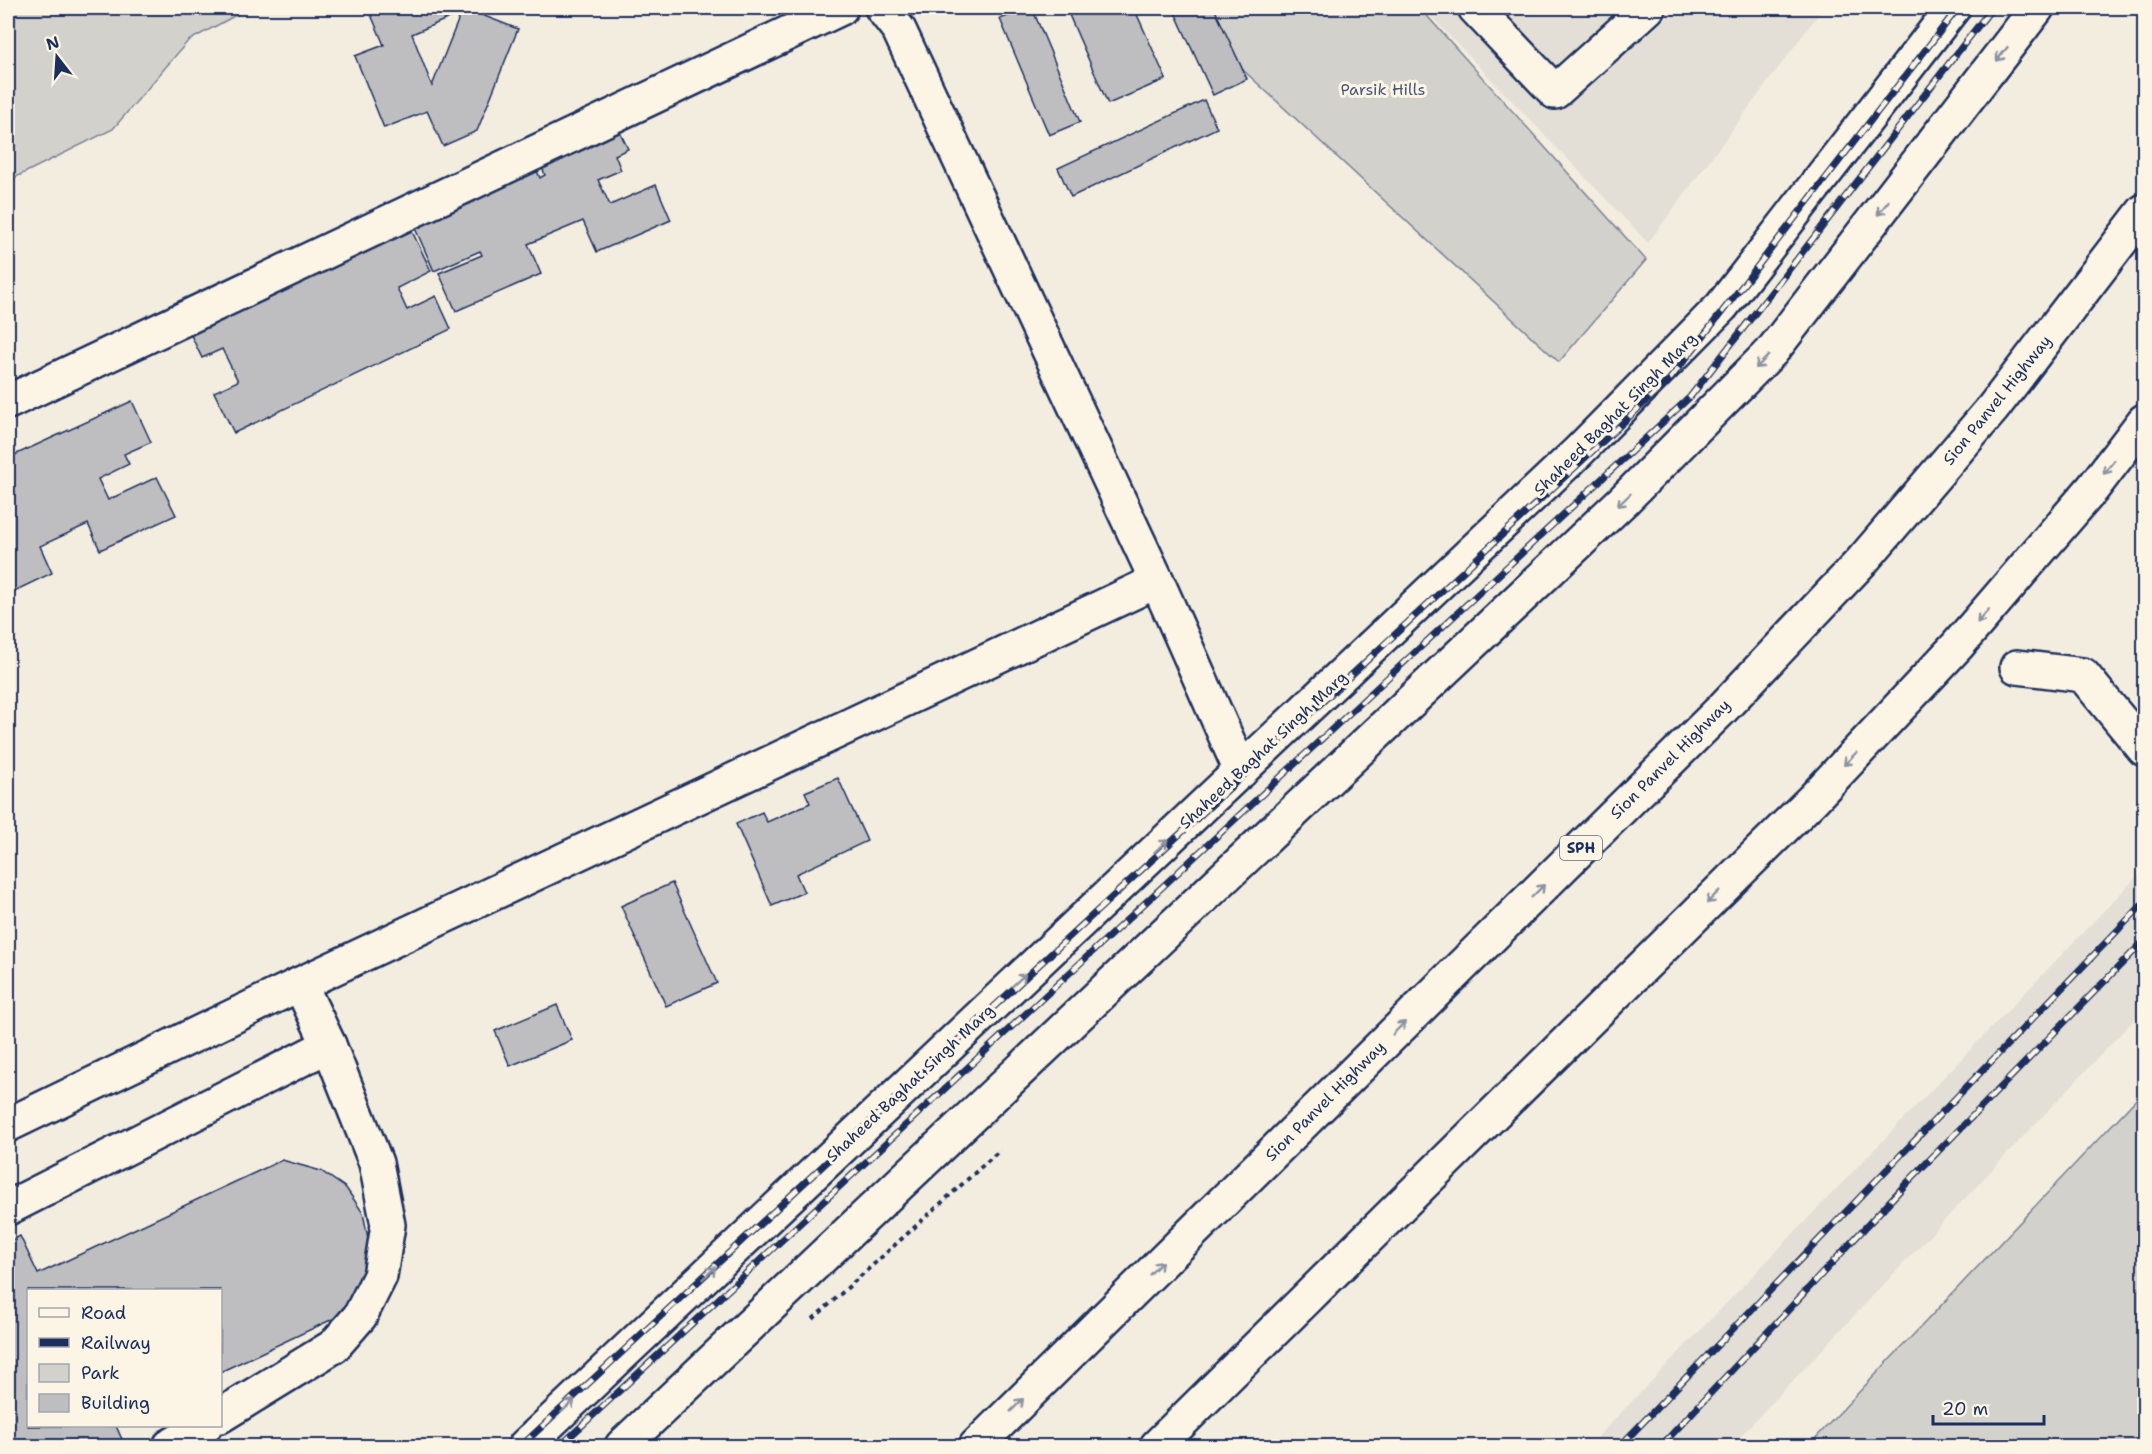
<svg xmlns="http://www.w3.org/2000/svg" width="2152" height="1454" viewBox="0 0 2152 1454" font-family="'Shantell Sans',sans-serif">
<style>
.built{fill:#e3dfd6}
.green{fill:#d3d1cc;stroke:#778095;stroke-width:1.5}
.building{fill:#bebec0;stroke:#1b2f5e;stroke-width:1.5;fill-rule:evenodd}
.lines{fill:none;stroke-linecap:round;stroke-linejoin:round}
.minor-casing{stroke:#1b2f5e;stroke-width:38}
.major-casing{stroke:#1b2f5e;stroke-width:38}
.highway-casing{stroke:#1b2f5e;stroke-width:38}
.path{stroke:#1b2f5e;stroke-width:4;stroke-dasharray:4.5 4.5;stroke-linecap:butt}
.minor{stroke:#fcf5e5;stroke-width:33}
.major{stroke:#fcf5e5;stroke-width:33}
.highway{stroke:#fcf5e5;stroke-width:33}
.rail-casing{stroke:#1b2f5e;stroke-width:7}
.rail{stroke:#fcf5e5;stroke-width:4.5;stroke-dasharray:14;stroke-linecap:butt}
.oneway{stroke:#8c92a2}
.labels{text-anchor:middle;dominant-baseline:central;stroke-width:6;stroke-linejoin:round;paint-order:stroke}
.shield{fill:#fcf5e5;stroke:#5e6a86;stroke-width:1.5}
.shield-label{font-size:15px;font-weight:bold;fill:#1b2f5e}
.park-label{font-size:16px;fill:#49587a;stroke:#fcf5e5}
.street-label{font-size:16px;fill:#1b2f5e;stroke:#fcf5e5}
</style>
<rect width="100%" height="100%" fill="#f3ede0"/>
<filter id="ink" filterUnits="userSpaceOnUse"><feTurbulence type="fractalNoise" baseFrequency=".0167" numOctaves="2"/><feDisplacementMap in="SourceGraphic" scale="12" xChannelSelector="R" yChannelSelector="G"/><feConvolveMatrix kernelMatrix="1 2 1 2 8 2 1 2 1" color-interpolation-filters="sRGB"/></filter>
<g filter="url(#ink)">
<g class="built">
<polygon points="1423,8 1823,8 1648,243"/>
<polygon points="2144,869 2144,1009 1731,1446 1589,1446"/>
</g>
<g class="green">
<polygon points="8,8 249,8 188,41 113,129 8,181"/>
<polygon points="1176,8 1420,8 1646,260 1559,362"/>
<polygon points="2144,1091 2144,1446 1808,1446"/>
</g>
<g class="building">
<path d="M374 8H483L474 12 518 29 477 131 443 146 427 111 384 128 355 56 384 45 369 10ZM461 13 432 86 412 34Z"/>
<polygon points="1029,8 1032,8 1080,122 1049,135 1000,19"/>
<polygon points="1066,8 1134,8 1166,79 1108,104"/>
<polygon points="1173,8 1214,8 1247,79 1213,95"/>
<polygon points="1204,100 1217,128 1071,197 1058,168"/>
<polygon points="617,126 628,149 615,155 621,170 598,180 610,205 656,185 671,220 597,252 583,221 528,244 541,274 456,311 439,273 482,255 480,251 434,271 407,210 531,156 540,178 545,175 539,160"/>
<polygon points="409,225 431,271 397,288 407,310 436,296 451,329 234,433 214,392 238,381 222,349 202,358 189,331"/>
<polygon points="132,401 151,442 124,454 129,464 98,479 108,500 157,477 176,515 100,550 88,524 40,546 52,573 8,594 8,458"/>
<polygon points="838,778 867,841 796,874 804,892 772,906 736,824 762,812 767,822 810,803 805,792"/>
<polygon points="672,883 717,983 666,1006 621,906"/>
<polygon points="557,1005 572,1040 510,1066 495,1031"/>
<polygon points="282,1160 321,1171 346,1188 363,1213 369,1243 363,1272 352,1310 220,1372 220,1290 28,1290 28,1426 116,1426 125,1446 8,1446 8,1242 20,1236 38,1274"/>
</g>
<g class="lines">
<g class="minor-casing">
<g id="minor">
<polyline points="882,8 899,30 1157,581 1241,771"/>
<polyline points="1475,8 1555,92 1648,8"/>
<polyline points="8,402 841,8"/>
<polyline points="2017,667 2083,675 2144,749"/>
<polyline points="8,1125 300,984 1157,581"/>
<polyline points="8,1208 329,1045"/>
<polyline points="220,1416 334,1346 360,1316 380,1276 388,1225 376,1163 329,1045 300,984"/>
<polyline points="170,1446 205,1426"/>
</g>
</g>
<g class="major-casing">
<g id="major">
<polyline points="525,1446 1577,453 1722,306 1953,8"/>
<polyline points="622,1446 1624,500 1773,350 2037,8"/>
</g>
</g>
<g class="highway-casing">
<g id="highway">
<polyline points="976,1446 1721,710 1862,561 1993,408 2144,211"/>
<polyline points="1157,1446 1813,799 1957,646 2093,488 2144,421"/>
</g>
</g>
<polyline class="path" points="813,1319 1000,1150"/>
<use href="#minor" class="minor"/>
<use href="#major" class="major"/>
<use href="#highway" class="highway"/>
<g class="rail-casing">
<g id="rail">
<polyline points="521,1446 1670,379 1958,8"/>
<polyline points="560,1446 1690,397 1992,8"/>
<polyline points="1620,1446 2144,903"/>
<polyline points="1661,1446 1904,1186 2144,941"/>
</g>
</g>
<use href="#rail" class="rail"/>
</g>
<defs><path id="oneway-shaft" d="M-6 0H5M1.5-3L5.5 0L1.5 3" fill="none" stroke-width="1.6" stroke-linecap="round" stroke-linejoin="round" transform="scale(1.5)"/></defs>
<g class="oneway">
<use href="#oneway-shaft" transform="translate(2002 54) rotate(128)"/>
<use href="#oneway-shaft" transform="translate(1883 208) rotate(128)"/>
<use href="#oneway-shaft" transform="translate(1762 362) rotate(135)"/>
<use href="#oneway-shaft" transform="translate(2109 467) rotate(128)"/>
<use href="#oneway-shaft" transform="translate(1624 500) rotate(136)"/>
<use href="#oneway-shaft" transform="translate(1983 616) rotate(131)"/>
<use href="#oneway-shaft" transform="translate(1850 759) rotate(134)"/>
<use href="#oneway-shaft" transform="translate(1161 846) rotate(-43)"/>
<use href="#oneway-shaft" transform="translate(1538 891) rotate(-45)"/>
<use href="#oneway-shaft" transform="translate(1713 897) rotate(135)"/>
<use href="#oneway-shaft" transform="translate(1019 980) rotate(-43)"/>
<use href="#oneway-shaft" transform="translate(1399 1028) rotate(-45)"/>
<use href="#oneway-shaft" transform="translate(1156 1268) rotate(-45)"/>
<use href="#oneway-shaft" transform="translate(709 1273) rotate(-43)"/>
<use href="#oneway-shaft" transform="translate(1017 1405) rotate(-45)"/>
<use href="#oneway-shaft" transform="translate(568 1406) rotate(-43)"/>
</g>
</g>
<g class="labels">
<rect class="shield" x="1560" y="836" width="42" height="24" rx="4.5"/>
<g class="shield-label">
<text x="1581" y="848">SPH</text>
</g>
<g class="park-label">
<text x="1383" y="89">Parsik Hills</text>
</g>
<g class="street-label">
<text transform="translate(1997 400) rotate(-51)">Sion Panvel Highway</text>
<text transform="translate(1615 414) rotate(-45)">Shaheed Baghat Singh Marg</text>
<text transform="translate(1263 750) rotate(-43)">Shaheed Baghat Singh Marg</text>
<text transform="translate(1670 759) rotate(-45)">Sion Panvel Highway</text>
<text transform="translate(910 1083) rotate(-43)">Shaheed Baghat Singh Marg</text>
<text transform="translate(1325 1101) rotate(-45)">Sion Panvel Highway</text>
</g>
</g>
<rect width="2152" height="1454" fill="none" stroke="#fcf5e5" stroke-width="30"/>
<rect x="15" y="15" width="2122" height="1424" fill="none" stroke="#1b2f5e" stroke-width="2" filter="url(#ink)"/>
<rect x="27" y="1289" width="195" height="138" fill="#fcf5e5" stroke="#a2a6af" stroke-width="1.5"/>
<rect x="39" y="1308" width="30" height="9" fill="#fcf5e5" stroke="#a2a6af" stroke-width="1.5"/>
<text x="81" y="1319" font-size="18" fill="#1b2f5e">Road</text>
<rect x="39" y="1338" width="30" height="9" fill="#1b2f5e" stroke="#a2a6af" stroke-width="1.5"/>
<text x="81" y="1349" font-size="18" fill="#1b2f5e">Railway</text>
<rect x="39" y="1364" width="30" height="18" fill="#d3d1cc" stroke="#a2a6af" stroke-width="1.5"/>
<text x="81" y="1379" font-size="18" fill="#1b2f5e">Park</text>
<rect x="39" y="1394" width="30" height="18" fill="#bebec0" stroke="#a2a6af" stroke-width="1.5"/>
<text x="81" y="1409" font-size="18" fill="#1b2f5e">Building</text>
<g transform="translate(57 57) rotate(343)" stroke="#fcf5e5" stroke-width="4.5" paint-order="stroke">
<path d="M0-4.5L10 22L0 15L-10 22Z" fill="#1b2f5e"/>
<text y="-9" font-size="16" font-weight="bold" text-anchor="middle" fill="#1b2f5e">N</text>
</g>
<path d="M1933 1415v9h111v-9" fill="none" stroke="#1b2f5e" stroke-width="3"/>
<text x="1942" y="1415" font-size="18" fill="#1b2f5e" stroke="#fcf5e5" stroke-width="4.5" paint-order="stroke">20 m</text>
</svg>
